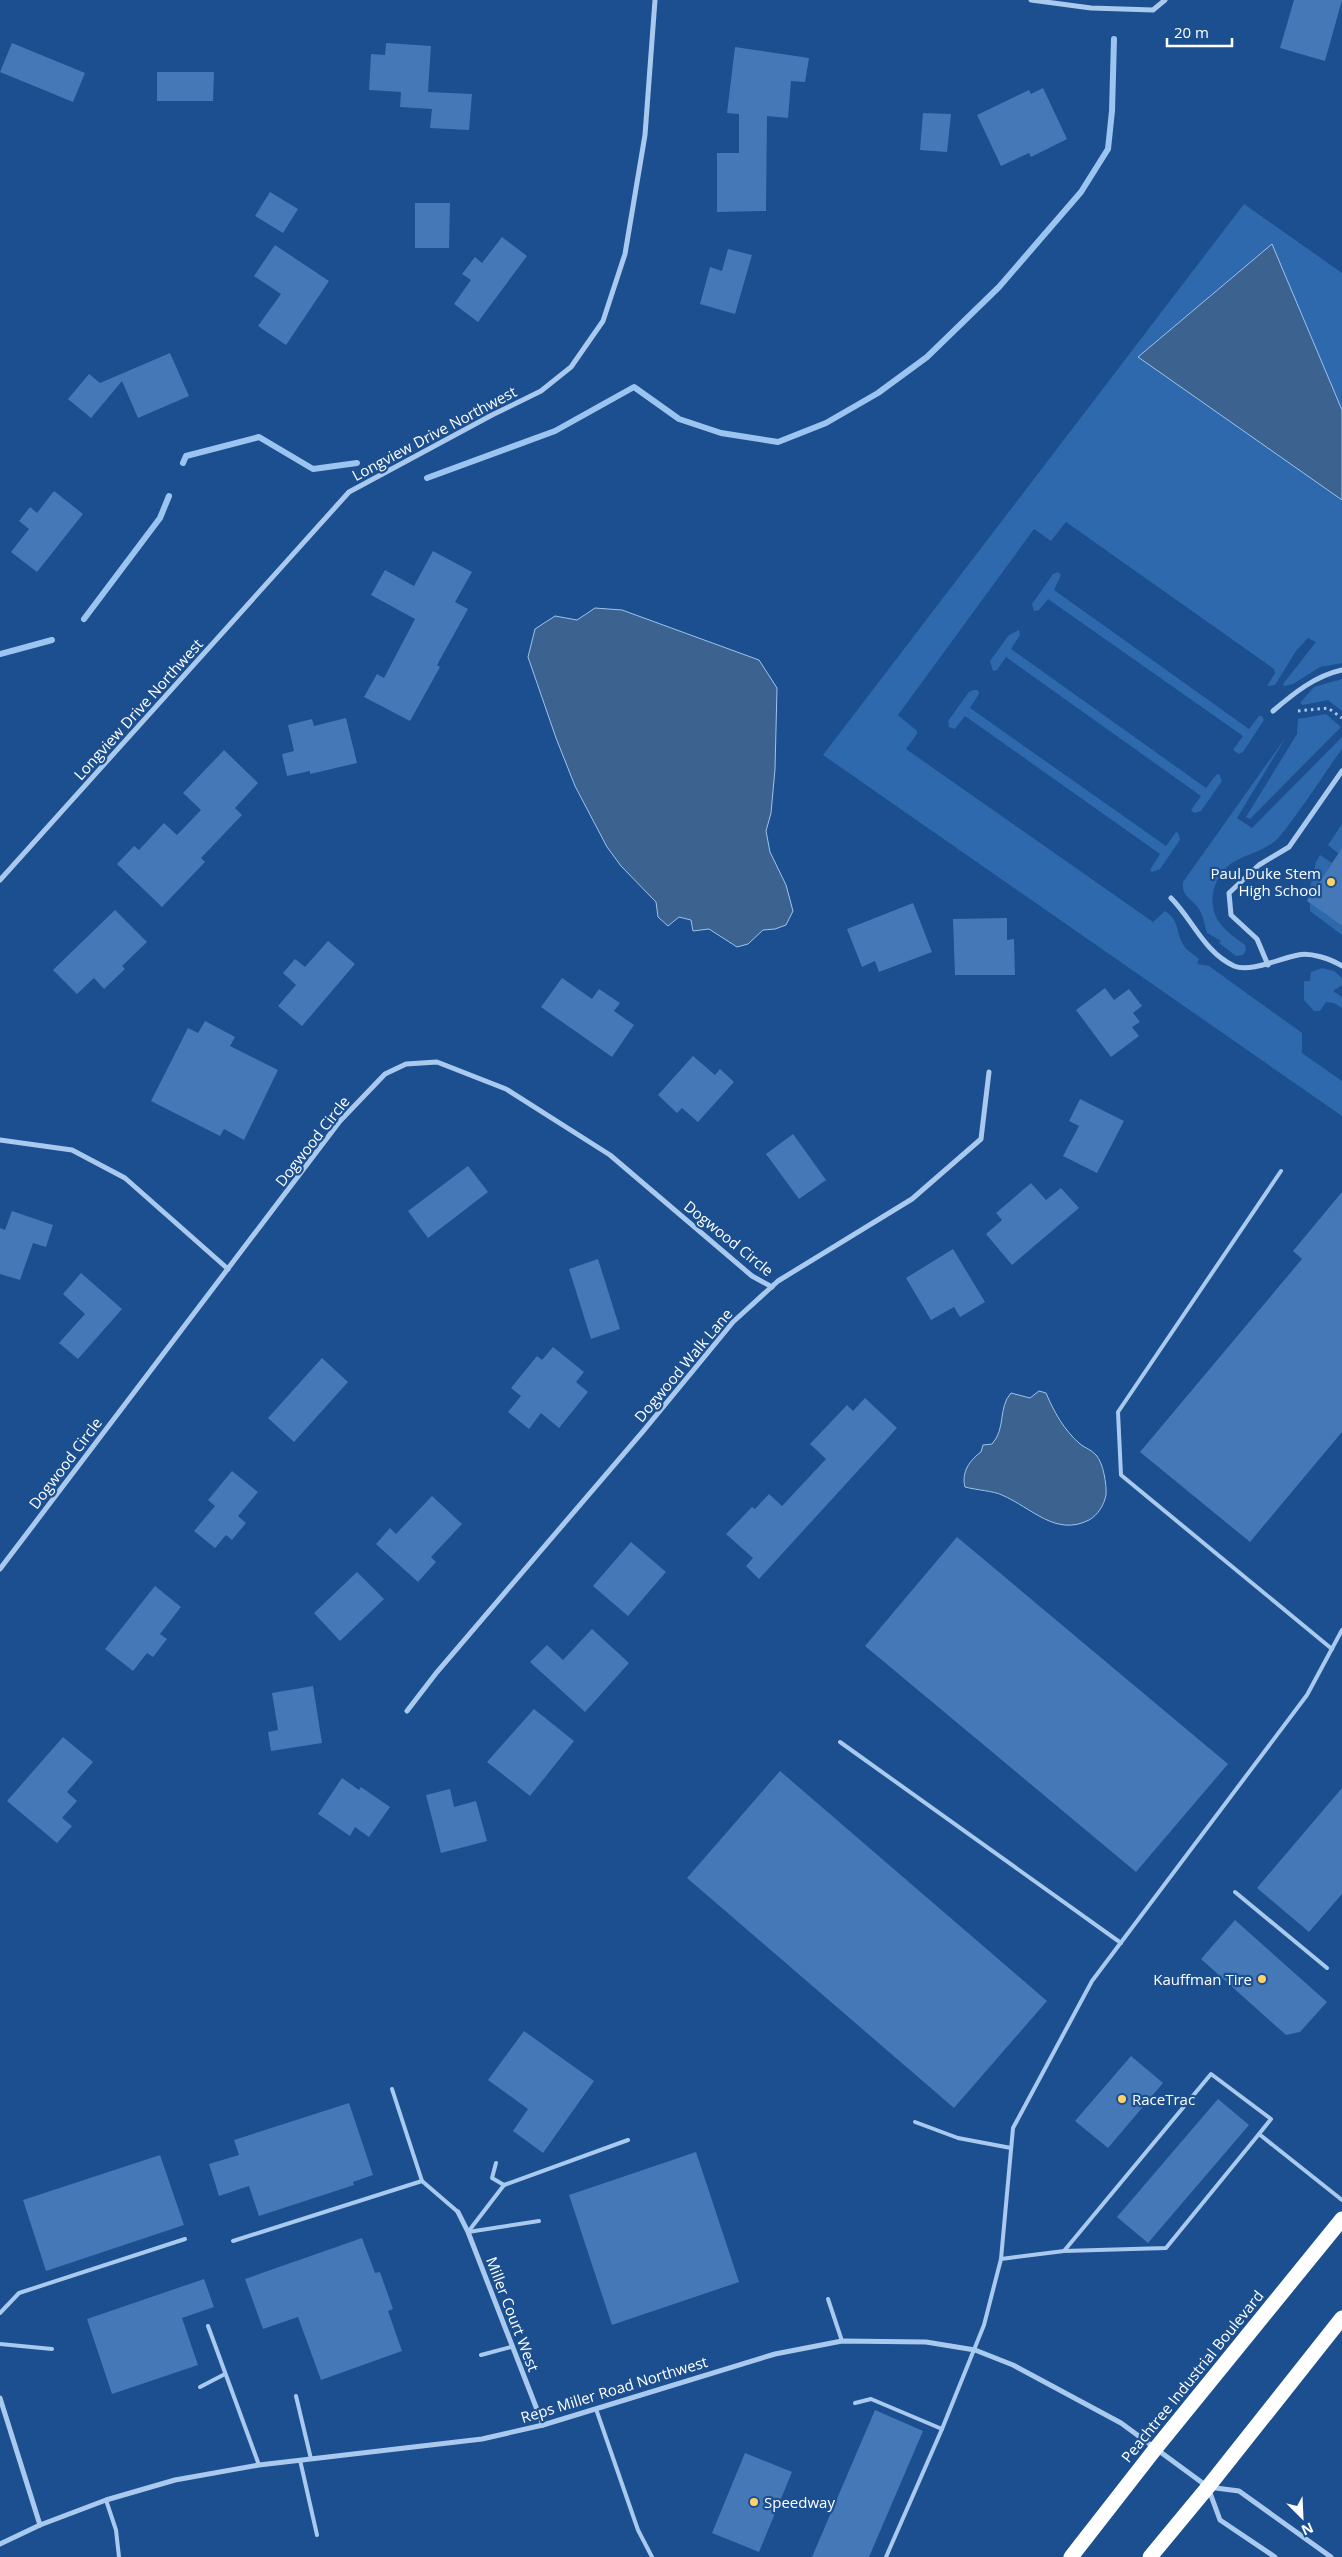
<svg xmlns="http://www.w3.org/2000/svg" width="1342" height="2557" viewBox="0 0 1342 2557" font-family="'Open Sans',sans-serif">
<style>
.green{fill:#2e69ad}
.water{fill:#3c6290;stroke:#9cc4f0}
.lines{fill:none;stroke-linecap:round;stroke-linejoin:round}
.stream{stroke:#9cc4f0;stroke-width:6}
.building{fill:#4478b7}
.path{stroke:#a9c9ee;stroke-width:3;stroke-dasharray:2.5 4;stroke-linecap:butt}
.lane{stroke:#a9c9ee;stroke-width:4}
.street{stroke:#a9c9ee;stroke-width:5}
.highway{stroke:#fff;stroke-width:15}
.poi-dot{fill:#ffd166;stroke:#1b4f8f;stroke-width:2}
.labels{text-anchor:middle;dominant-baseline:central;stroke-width:4.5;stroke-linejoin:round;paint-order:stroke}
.street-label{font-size:15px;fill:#fff;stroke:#1b4f8f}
.poi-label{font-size:15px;fill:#fff;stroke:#1b4f8f;text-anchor:end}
</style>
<rect width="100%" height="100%" fill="#1b4f8f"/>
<g class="green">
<path d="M1244 204 1342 273V410L1272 244 1139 357 1342 500V663L1320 667 1293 684 1284 686 1283 684 1316 642 1308 638 1296 651 1275 685 1267 686 1275 673 1274 669 1066 522 1051 541 1034 529 898 715 917 731V734L906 749 1153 922 1165 911C1181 922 1175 932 1184 946 1187 951 1195 955 1199 959L1197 964 1209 966 1302 1033V1053L1342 1081V1116L823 755Z"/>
<polygon points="1058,572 1061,575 1054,590 1249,729 1259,716 1262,716 1264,720 1243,752 1239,754 1233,750 1243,736 1048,599 1039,610 1034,611 1032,604 1053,574"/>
<polygon points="1019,630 1020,635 1011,649 1206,788 1216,775 1219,774 1222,781 1201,811 1194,813 1191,810 1201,796 1006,657 997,670 993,671 990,661 1009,635"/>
<polygon points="1342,679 1342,711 1328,700 1303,705 1300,703 1314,687"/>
<polygon points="973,690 978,690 979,694 970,708 1166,846 1176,832 1178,833 1180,840 1160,869 1152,872 1150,870 1160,854 965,716 955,729 949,727 948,721 969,692"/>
<polygon points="1326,714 1341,727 1250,819 1246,817 1297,734 1298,719"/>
<path d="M1286 737 1237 818 1252 828 1342 737V749C1321 778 1302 809 1280 836 1269 849 1251 853 1237 860 1216 871 1206 898 1217 919 1224 930 1235 938 1245 945L1246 950 1243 955 1236 956 1219 943 1221 941 1207 933C1205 926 1203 915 1199 909 1192 898 1181 897 1183 882Z"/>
<polygon points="1342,824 1342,851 1339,854 1328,845"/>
<polygon points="1320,855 1332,863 1307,901 1316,862"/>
<polygon points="1310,903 1342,926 1342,935 1310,911"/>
<polygon points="1322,968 1334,971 1342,978 1342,985 1333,991 1342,997 1342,1008 1334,1003 1326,1002 1320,1011 1314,1011 1304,1000 1304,981 1310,981 1311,972"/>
</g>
<g class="water">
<polygon points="1272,244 1342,410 1342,500 1138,357"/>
<polygon points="595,608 622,610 759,660 777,688 775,769 771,813 766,831 770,852 786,885 793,911 786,925 775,929 763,930 748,944 737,947 709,929 693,931 691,920 679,917 668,926 658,917 656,902 621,866 607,847 575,786 556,738 528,657 535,629 555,616 577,620"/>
<path d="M1039 1391 1046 1393C1054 1412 1064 1430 1080 1444 1085 1448 1092 1450 1096 1455 1103 1462 1107 1485 1106 1495 1104 1505 1098 1515 1089 1520 1056 1537 1032 1508 1002 1495 994 1491 976 1490 965 1487 961 1472 970 1460 981 1452L983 1445 992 1444C1006 1429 998 1407 1011 1393L1030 1398Z"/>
</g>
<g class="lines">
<g class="stream">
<polyline points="183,463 186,456 259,437 313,469 357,463"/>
<polyline points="427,478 555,431 634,387 679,419 721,433 778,442 826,423 878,393 927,357 999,287 1081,192 1108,149 1112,111 1114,39"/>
<polyline points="84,619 160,518 169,496"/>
<polyline points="0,654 52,640"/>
</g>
</g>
<g class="building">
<polygon points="1294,0 1342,0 1325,61 1280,48"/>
<polygon points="12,43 85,73 73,102 0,72"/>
<polygon points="386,43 431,46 428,92 472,94 469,130 430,128 432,109 400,107 401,92 369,90 371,54 385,55"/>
<polygon points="735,47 809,58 805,82 791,81 788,118 767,116 766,211 717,212 717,153 739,153 739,114 727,113"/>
<polygon points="157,72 214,72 213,101 157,101"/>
<polygon points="1043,88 1067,139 1031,157 1029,153 1001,166 977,115 1029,90 1031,94"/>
<polygon points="923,113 951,114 947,152 920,150"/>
<polygon points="270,192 298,209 283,233 255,216"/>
<polygon points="415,203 450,203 449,248 415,248"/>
<polygon points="502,237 527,256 478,322 454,304 471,280 462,274 475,257 482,263"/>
<polygon points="275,245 329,281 286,345 258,326 281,294 254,276"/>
<polygon points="728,249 752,255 735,314 700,304 710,267 722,271"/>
<polygon points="170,353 189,396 138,418 122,381 91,418 68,399 89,374 100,383"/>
<polygon points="54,491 83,514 37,572 11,552 29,529 19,521 30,507 37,513"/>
<polygon points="433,551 472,572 455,602 468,609 437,665 440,667 410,721 364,697 377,674 384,678 415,619 371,595 385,570 414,586"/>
<polygon points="346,718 357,763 310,774 310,771 287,776 282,754 294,751 288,725 312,719 314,726"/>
<polygon points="224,750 258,783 235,808 242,815 201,858 205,862 162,907 117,864 134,846 139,850 164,823 177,835 201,810 183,793"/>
<polygon points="1342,848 1342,926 1307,901"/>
<polygon points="913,903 932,952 879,972 875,961 862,967 847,929"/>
<polygon points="115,910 147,942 122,966 125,969 104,989 94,978 77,994 53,970"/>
<polygon points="1007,918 1007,940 1014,939 1015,975 955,975 953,919"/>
<polygon points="328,941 355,964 302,1026 278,1006 296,985 283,973 295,959 305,967"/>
<polygon points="562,978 592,999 599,989 620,1003 614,1011 634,1025 612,1057 541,1007"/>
<polygon points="1105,988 1114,1000 1129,989 1142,1006 1133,1013 1140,1022 1132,1027 1139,1036 1111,1057 1076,1010"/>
<polygon points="205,1021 235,1037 230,1046 278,1070 244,1140 224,1129 220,1136 151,1101 188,1028 198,1033"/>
<polygon points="693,1056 715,1075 720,1069 734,1082 698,1122 682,1108 677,1113 658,1095"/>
<polygon points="1080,1099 1124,1121 1097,1173 1063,1156 1079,1126 1069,1121"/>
<polygon points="793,1134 826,1180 799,1199 766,1154"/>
<polygon points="468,1166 488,1192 428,1238 408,1211"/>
<polygon points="1031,1183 1046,1200 1061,1188 1079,1208 1012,1265 986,1234 1002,1220 996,1213"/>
<polygon points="1342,1192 1342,1432 1250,1542 1140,1452 1302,1259 1293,1251"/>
<polygon points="12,1211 53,1225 46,1247 33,1243 20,1280 0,1274 0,1228 5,1230"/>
<polygon points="953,1249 985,1302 960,1317 954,1307 931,1320 906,1278"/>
<polygon points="598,1259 620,1329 591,1339 569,1269"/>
<polygon points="81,1273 122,1309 78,1359 59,1343 85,1314 63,1294"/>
<polygon points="553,1347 584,1372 576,1382 588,1392 559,1428 541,1413 529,1429 508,1412 521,1396 511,1388 537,1356 542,1360"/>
<polygon points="322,1358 348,1382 294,1442 268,1418"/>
<polygon points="865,1398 897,1428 759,1579 746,1566 753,1558 726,1534 752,1507 755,1509 769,1494 782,1506 826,1459 810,1444 847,1405 853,1411"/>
<polygon points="232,1471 258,1492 238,1516 246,1523 232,1540 226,1535 215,1548 194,1531 215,1506 208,1500"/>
<polygon points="432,1496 462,1524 431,1557 436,1562 418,1582 376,1544 390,1528 396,1534"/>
<polygon points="957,1537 1228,1764 1136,1872 865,1646"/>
<polygon points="631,1542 666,1572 628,1616 593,1586"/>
<polygon points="357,1572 384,1599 340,1641 314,1613"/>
<polygon points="155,1586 181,1607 160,1634 167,1639 153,1657 147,1653 133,1671 105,1649"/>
<polygon points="592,1629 629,1663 585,1712 530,1662 547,1645 563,1660"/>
<polygon points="313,1686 322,1743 271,1751 268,1732 278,1730 272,1693"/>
<polygon points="534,1709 574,1741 530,1796 487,1762"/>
<polygon points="63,1737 93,1762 67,1792 77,1801 62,1818 72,1826 57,1843 7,1801"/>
<polygon points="780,1771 1047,2001 954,2108 687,1878"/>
<polygon points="342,1778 359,1790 361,1787 390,1807 369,1837 355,1827 350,1836 318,1814"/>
<polygon points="1342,1788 1342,1894 1309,1932 1257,1888"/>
<polygon points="450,1789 454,1807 476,1801 487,1841 441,1853 426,1795"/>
<polygon points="1235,1920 1327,2002 1300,2032 1286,2035 1201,1959"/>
<polygon points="524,2031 594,2081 543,2153 513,2131 528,2109 488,2080"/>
<polygon points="1131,2056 1163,2083 1108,2148 1075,2121"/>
<polygon points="1218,2099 1249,2125 1148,2243 1117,2217"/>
<polygon points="349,2103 373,2175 353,2182 354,2185 259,2216 249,2186 219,2196 209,2164 239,2155 234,2140"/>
<polygon points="696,2152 739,2282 612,2325 569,2195"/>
<polygon points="160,2155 184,2225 46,2271 23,2200"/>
<polygon points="362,2238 375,2273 380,2272 393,2309 388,2311 402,2351 321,2380 298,2317 263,2329 245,2279"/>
<polygon points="204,2279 214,2307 182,2318 198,2365 112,2394 87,2319"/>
<polygon points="875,2410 923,2431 869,2557 812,2557"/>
<polygon points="745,2453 792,2472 759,2552 712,2533"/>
</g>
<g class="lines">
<polyline class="path" points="1298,711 1328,708 1342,718"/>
<g class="lane">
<polyline points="1281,1171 1118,1412 1121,1475 1332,1649"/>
<polyline points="840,1742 1121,1943"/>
<polyline points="1235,1892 1327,1968"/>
<polyline points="392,2089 422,2181 458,2212"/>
<polyline points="915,2122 958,2138 1011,2148"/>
<polyline points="496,2163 492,2178 504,2185"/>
<polyline points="468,2232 504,2185 628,2140"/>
<polyline points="468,2232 539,2221"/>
<polyline points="233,2241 422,2181"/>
<polyline points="1064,2251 1211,2074 1271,2119 1259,2134"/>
<polyline points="1001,2259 1013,2128 1092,1981 1307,1695 1342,1630"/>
<polyline points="828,2299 842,2341"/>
<polyline points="0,2313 19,2293 185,2239"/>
<polyline points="208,2326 259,2465"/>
<polyline points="0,2344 52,2349"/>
<polyline points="481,2355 511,2347"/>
<polyline points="200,2387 225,2374"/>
<polyline points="296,2396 311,2459"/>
<polyline points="855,2403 871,2399 942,2429"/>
<polyline points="596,2409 638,2530 652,2557"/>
<polyline points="300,2460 317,2535"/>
<polyline points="106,2500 116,2530 119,2557"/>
<polyline points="886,2557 942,2429 984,2325 1001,2259 1064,2251 1166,2248 1259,2134 1342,2200"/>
</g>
<g class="street">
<polyline points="1031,0 1091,8 1153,10 1165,0"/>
<path d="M1273 711C1294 693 1315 676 1342 670"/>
<polyline points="0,880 349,492 492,415 541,391 571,367 603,321 625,254 645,135 655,0"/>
<path d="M1171 898C1193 920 1204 952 1234 966 1250 973 1281 958 1298 955 1310 952 1331 959 1342 966"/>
<polyline points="1268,965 1257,939 1231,915 1229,893 1259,865 1289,847 1342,771"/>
<polyline points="0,1140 72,1150 125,1178 228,1269"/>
<polyline points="0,1569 340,1121 385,1074 406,1064 437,1062 506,1089 610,1155 752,1276 772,1287"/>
<polyline points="407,1711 437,1672 644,1430 733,1322 778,1281 912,1199 981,1139 989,1072"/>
<polyline points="458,2212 468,2232 543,2425"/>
<polyline points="0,2398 40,2525"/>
<polyline points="1209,2490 1220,2520 1275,2557"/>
<polyline points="0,2544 40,2525 106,2500 175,2480 259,2465 482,2439 543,2425 775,2354 842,2341 926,2342 975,2350 1013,2365 1121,2423 1208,2487 1239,2491 1331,2557"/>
</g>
<g class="highway">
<polyline points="1071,2557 1156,2448 1342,2219"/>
<polyline points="1150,2557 1208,2487 1342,2318"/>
</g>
</g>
<g class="poi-dot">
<circle cx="1331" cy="882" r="5"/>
<circle cx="1262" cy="1979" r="5"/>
<circle cx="1122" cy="2099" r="5"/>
<circle cx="754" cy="2502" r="5"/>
</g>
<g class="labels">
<g class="street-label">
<text transform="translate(434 433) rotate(-28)">Longview Drive Northwest</text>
<text transform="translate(138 709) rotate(-48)">Longview Drive Northwest</text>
<text transform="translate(312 1141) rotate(-52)">Dogwood Circle</text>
<text transform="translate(729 1238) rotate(39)">Dogwood Circle</text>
<text transform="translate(683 1365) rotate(-50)">Dogwood Walk Lane</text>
<text transform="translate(65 1463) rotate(-53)">Dogwood Circle</text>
<text transform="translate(513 2314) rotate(69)">Miller Court West</text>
<text transform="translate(1192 2376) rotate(-51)">Peachtree Industrial Boulevard</text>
<text transform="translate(614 2389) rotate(-17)">Reps Miller Road Northwest</text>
</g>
<g class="poi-label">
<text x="1321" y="873">Paul Duke Stem<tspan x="1321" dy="17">High School</tspan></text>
<text x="1252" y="1979">Kauffman Tire</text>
<text x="1132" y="2099" text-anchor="start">RaceTrac</text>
<text x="764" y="2502" text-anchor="start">Speedway</text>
</g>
</g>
<g transform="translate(1302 2517) rotate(156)" stroke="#1b4f8f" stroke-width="4" paint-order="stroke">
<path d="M0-4L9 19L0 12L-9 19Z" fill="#ffffff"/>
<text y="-8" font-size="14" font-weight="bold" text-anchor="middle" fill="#ffffff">N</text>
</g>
<path d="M1167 38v8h65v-8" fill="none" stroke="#ffffff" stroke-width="2.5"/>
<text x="1174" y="38" font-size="15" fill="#ffffff" stroke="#1b4f8f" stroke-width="4" paint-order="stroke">20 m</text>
</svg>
